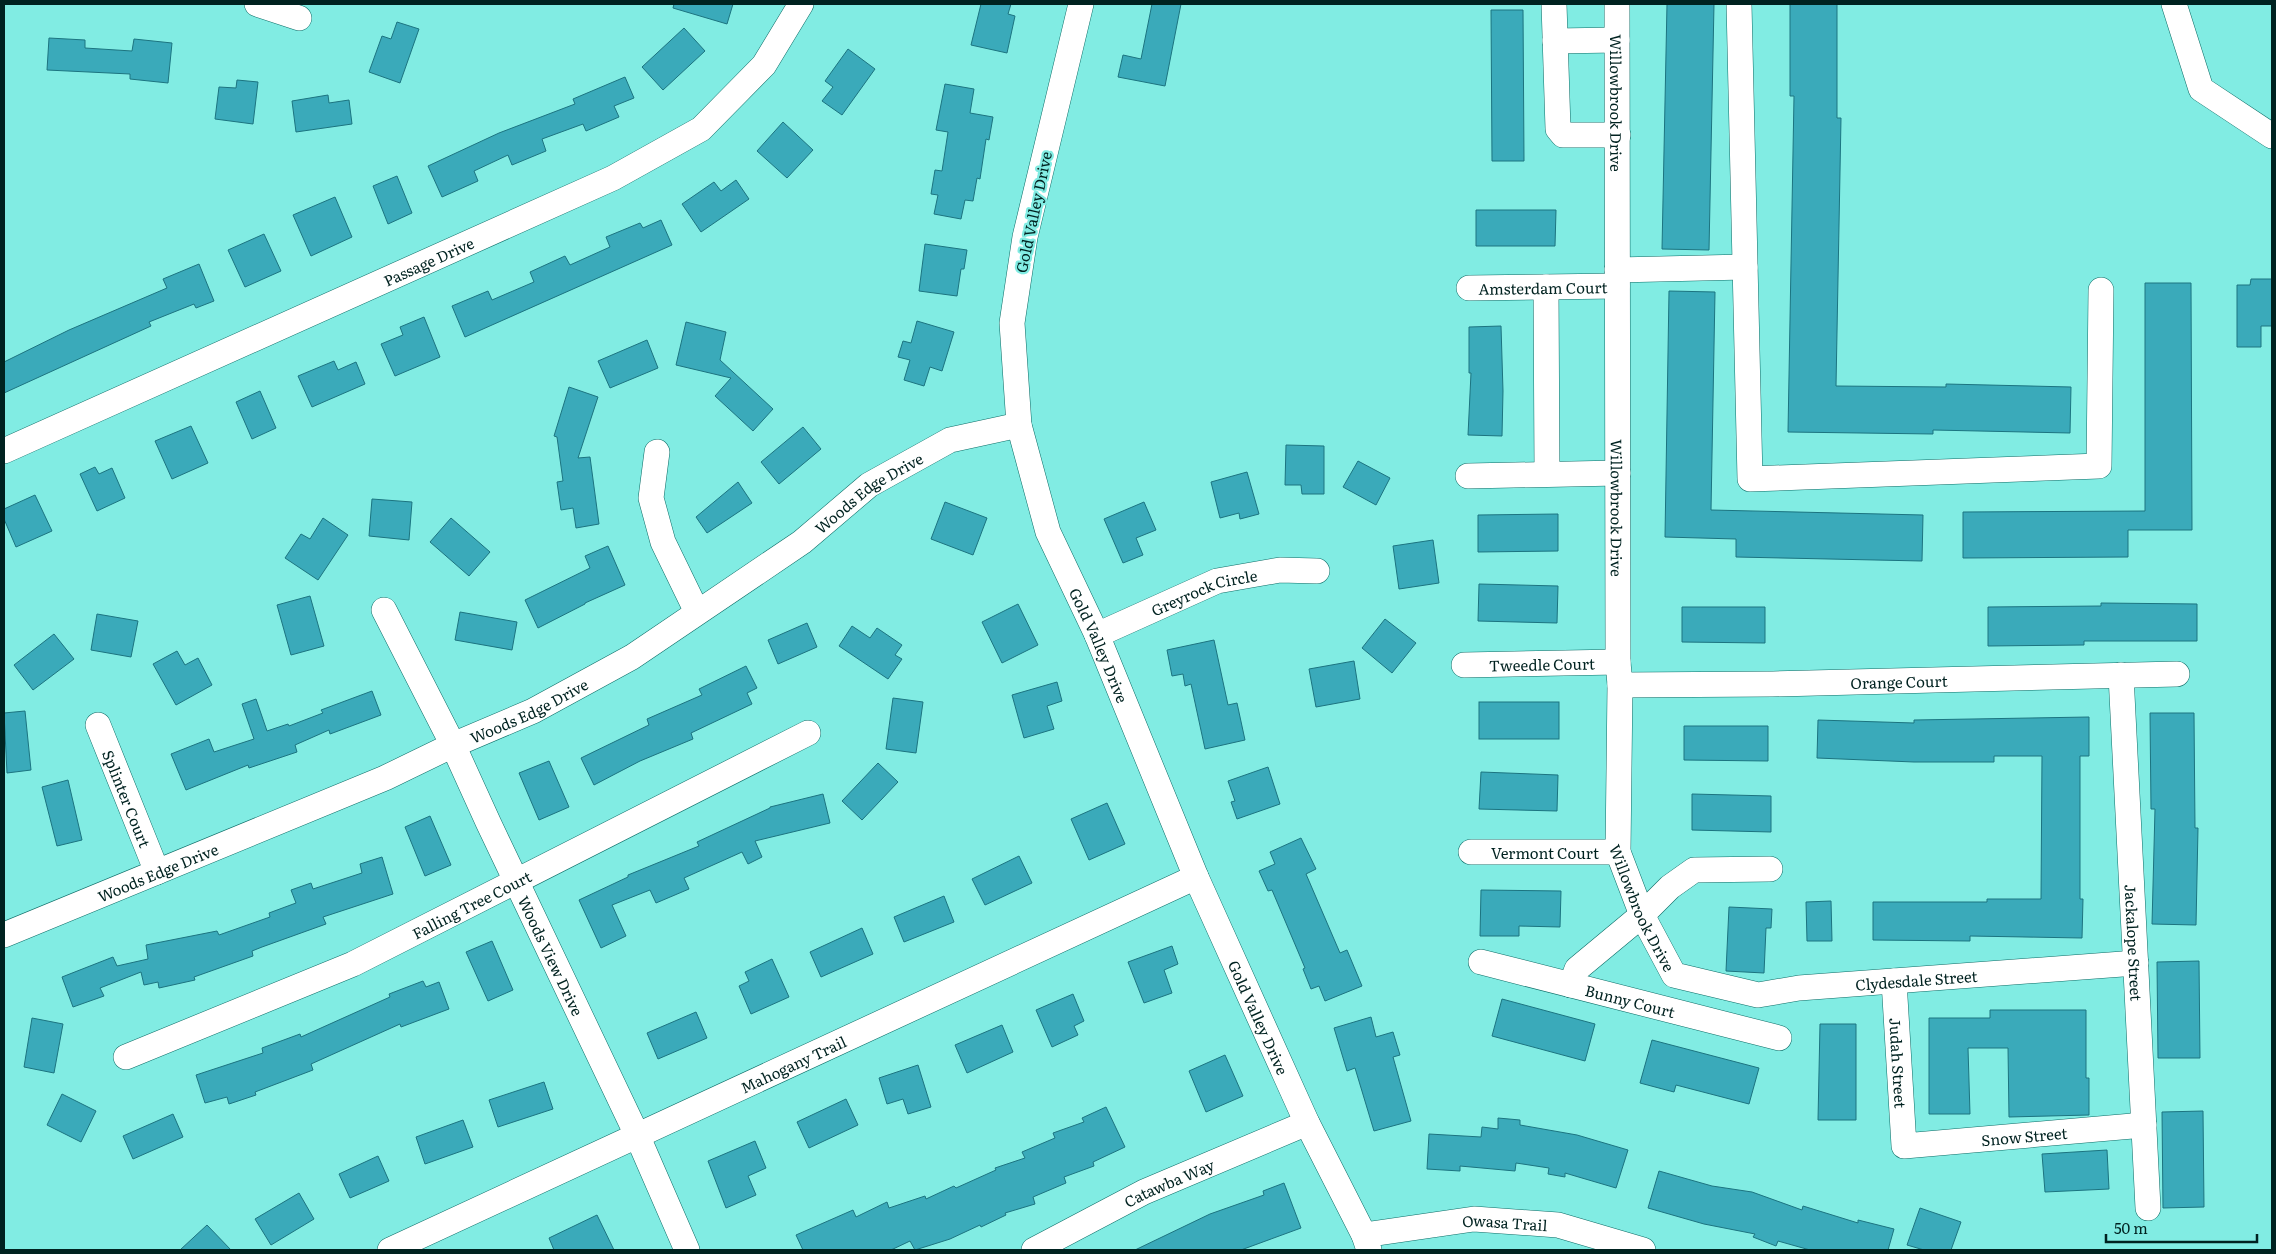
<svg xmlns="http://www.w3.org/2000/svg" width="2276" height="1254" viewBox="0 0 2276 1254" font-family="Literata,serif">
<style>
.building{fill:#3aaaba;stroke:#1c7480}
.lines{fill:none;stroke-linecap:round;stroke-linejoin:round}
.minor-casing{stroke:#0d6d67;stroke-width:26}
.minor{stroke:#fff;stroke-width:25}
.labels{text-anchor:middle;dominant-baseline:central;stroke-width:4.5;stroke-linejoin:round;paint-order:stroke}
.street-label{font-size:15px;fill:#002220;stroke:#81ece3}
</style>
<rect width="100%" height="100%" fill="#81ece3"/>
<g class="building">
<polygon points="674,4 733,4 727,24 673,8"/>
<polygon points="981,4 1011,4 1008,14 1015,16 1007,53 971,45"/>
<polygon points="1152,4 1181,4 1165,86 1118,77 1123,55 1141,59"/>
<polygon points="1667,4 1714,4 1709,250 1662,249"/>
<polygon points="1790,4 1837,4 1837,118 1841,118 1836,386 1946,387 1946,384 2071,387 2070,433 1933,430 1933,434 1788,432 1794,96 1790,96"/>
<polygon points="1491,10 1523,10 1524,161 1492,161"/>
<polygon points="397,22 419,29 400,83 369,72 382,36 391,39"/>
<polygon points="684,28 705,51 663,90 642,67"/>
<polygon points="49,38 85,40 85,48 132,51 134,39 172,43 168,83 130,79 130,74 47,70"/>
<polygon points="848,49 875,69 842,115 822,101 833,87 825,81"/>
<polygon points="625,77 634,98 614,106 619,117 586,131 583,124 542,139 546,151 512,165 508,155 474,171 478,181 442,197 428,166 499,133 575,104 573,99"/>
<polygon points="237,80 258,82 253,124 215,119 219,87 236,88"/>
<polygon points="945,84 974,89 970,113 993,117 989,140 986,139 980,179 977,178 973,201 965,200 961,219 934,214 938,195 931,194 935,170 942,171 948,132 936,130"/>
<polygon points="328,95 329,103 349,100 352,124 296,132 292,101"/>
<polygon points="783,122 813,150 787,178 757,151"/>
<polygon points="397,176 412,213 388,224 373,186"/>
<polygon points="736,180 749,199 701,232 682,204 714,182 721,191"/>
<polygon points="335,197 352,237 311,256 293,215"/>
<polygon points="1476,210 1556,210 1555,246 1476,246"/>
<polygon points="661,220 672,245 465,337 452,306 488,291 492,300 534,282 530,272 565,256 570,265 610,247 606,237 640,223 643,228"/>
<polygon points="264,234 281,271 245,287 228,250"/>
<polygon points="925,244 967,250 964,269 961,269 957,296 919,291"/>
<polygon points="199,264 214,301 196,308 194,304 149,322 151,326 4,393 4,362 69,330 167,288 163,279"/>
<polygon points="2251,279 2272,279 2272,326 2261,326 2261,347 2237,347 2237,285 2250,285"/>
<polygon points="2145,283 2191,283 2192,530 2128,530 2128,557 1963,558 1963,512 2145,511"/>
<polygon points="1669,291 1715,292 1711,510 1923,515 1922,561 1736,557 1736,539 1665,537"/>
<polygon points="424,317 440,357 395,376 381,344 403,335 400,327"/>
<polygon points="917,321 954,332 942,371 930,367 924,386 904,380 910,360 898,357 903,341 911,343"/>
<polygon points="686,322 726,332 720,360 773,409 753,431 715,396 731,378 676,365"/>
<polygon points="1501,326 1503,391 1502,436 1468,435 1471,373 1469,373 1469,327"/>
<polygon points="647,340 658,368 610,388 598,361"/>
<polygon points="334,361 338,370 356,362 365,384 312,407 298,376"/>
<polygon points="569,387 598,397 578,458 590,457 599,524 576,528 573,508 561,510 557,482 563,481 557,437 554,436"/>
<polygon points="260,391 276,428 252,439 236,402"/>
<polygon points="191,426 208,463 172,479 155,441"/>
<polygon points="803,427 821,449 779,484 761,462"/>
<polygon points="1286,445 1324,446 1324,494 1302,494 1301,485 1285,485"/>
<polygon points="1358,461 1390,478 1376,505 1343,487"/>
<polygon points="95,467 99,474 112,468 125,498 97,511 80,474"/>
<polygon points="1247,472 1259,514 1240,519 1239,513 1220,518 1211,482"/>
<polygon points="738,482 752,503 707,533 696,517"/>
<polygon points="35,495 52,531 16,547 4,519 4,509"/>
<polygon points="372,499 412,502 409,540 369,536"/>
<polygon points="945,502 987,518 973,555 931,539"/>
<polygon points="1144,502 1156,530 1136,538 1143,555 1123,563 1104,519"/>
<polygon points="1558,514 1558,551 1478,552 1478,515"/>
<polygon points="323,518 348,535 318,580 285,558 301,534 310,539"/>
<polygon points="451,518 490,552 469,576 430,542"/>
<polygon points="1433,540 1439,583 1399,589 1393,546"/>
<polygon points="608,546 625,585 585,603 585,604 538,628 525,600 590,568 585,556"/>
<polygon points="1479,584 1558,586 1557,623 1478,621"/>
<polygon points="310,596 324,646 291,655 277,605"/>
<polygon points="2101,603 2197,604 2197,641 2084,641 2084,645 1988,646 1988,607 2101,606"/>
<polygon points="1018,604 1038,645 1002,663 982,622"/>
<polygon points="1682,607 1765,607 1765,643 1682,642"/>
<polygon points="460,612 517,622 512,650 455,640"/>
<polygon points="97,614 138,621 131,657 91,650"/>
<polygon points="1385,619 1416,643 1392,673 1362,648"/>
<polygon points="807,623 817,647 778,664 768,640"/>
<polygon points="852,626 870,638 877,628 902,645 895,655 902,659 888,679 839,646"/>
<polygon points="54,634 74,659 33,690 14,665"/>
<polygon points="1214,640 1228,705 1237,703 1245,740 1205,749 1191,684 1185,686 1183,674 1172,676 1167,650"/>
<polygon points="177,651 185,665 198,658 212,685 176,705 153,664"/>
<polygon points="1354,661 1360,699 1316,707 1309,669"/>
<polygon points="746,666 757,688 747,693 752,704 691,733 693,739 640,761 594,785 581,758 649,725 647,719 702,695 699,689"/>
<polygon points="1057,682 1062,701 1047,706 1054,729 1024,738 1012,695"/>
<polygon points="372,691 381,715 330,734 329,730 295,745 297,752 249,768 248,765 186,790 171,754 209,739 214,752 254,739 242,704 256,699 267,731 288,724 289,726 323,713 321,710"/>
<polygon points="893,698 923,702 916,753 886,749"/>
<rect x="1479" y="702" width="80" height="37"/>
<polygon points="25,711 31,770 7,773 4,713"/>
<polygon points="2150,713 2194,713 2195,828 2198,828 2196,925 2152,924 2155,809 2151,809"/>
<polygon points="2089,717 2089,756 2080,756 2080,899 2083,899 2082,938 1970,936 1970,941 1873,940 1873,902 1987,902 1987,899 2041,899 2042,756 1994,756 1994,762 1914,762 1817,758 1818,720 1914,723 1914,720"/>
<polygon points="1684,726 1768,726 1768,761 1684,760"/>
<polygon points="549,761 569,807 539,820 519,773"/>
<polygon points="878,763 898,782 862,820 842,801"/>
<polygon points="1268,767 1280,804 1237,819 1231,802 1235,801 1228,781"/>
<polygon points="1481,772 1558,775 1557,811 1479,809"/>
<polygon points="68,780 82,840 57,846 42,787"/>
<polygon points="823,794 830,823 755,841 762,857 748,864 742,852 684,878 689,889 656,903 650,890 612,905 626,936 601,948 579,900 628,877 628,875 699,846 697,842 770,808 770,807"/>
<polygon points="1692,794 1771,796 1771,832 1692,830"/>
<polygon points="1107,803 1125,844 1089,860 1071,819"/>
<polygon points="430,816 451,865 425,876 405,827"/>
<polygon points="1301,838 1316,869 1306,874 1340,953 1347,950 1362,986 1325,1001 1319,986 1311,989 1303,969 1305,968 1272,890 1268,891 1259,871 1275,864 1270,852"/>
<polygon points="1019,856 1032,883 985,905 972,879"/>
<polygon points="382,857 393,894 323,917 326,924 262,947 252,951 253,956 194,977 195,980 159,988 158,982 144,985 141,972 100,988 104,996 73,1007 62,977 113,957 117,966 148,959 146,945 217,931 219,935 270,917 269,913 296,903 291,890 311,883 313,889 362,873 360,864"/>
<polygon points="1481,890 1561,891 1560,927 1519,926 1519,936 1480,936"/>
<polygon points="944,896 954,922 904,942 894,917"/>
<polygon points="1831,901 1832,941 1807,941 1806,902"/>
<polygon points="1729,907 1772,909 1771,928 1766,928 1764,973 1726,971"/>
<polygon points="862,928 873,954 821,977 810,952"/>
<polygon points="492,941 513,990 488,1001 466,952"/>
<polygon points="1172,946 1178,964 1164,970 1172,993 1144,1003 1128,962"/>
<polygon points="772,959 789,997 751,1014 739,986 749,981 745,972"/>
<polygon points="2199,961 2200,1058 2158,1058 2157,962"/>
<polygon points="423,981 426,987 439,982 449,1009 401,1027 400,1024 311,1064 313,1070 255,1092 256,1095 229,1104 227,1097 205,1103 196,1075 263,1053 262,1048 300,1034 301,1037 390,997 389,994"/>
<polygon points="1073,994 1084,1021 1074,1026 1078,1035 1052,1047 1036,1010"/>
<polygon points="1502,999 1595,1024 1585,1061 1492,1036"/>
<polygon points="1990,1010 2086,1010 2086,1078 2089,1078 2089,1115 2009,1117 2008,1048 1968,1048 1970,1114 1929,1114 1929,1018 1990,1018"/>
<polygon points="696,1012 707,1038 658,1059 647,1033"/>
<polygon points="1371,1017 1376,1037 1393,1032 1400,1055 1393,1057 1411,1121 1374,1131 1355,1068 1347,1071 1334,1028"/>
<polygon points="32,1018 63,1024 54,1073 24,1067"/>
<polygon points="1820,1024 1856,1024 1856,1120 1818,1120"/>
<polygon points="1002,1025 1013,1052 967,1073 955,1045"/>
<polygon points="1652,1040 1759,1068 1749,1104 1676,1085 1674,1092 1640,1083"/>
<polygon points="1225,1055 1243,1096 1206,1112 1189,1071"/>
<polygon points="918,1065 931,1107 908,1114 903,1099 887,1104 879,1078"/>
<polygon points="544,1082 553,1109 498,1127 489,1100"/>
<polygon points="62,1094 96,1111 81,1142 47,1125"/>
<polygon points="846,1099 858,1125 809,1148 797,1122"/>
<polygon points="1106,1107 1125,1147 1093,1162 1094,1166 1064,1177 1066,1183 1033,1197 1035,1204 1005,1213 1006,1215 981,1227 980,1225 950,1239 915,1250 910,1241 891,1250 803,1250 796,1235 853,1210 856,1217 887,1202 889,1208 925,1196 926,1199 954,1186 956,1188 996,1170 995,1168 1025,1158 1022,1152 1055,1138 1053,1133 1084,1122 1082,1118"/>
<polygon points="2203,1111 2204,1207 2163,1208 2162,1112"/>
<polygon points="173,1114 183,1137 133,1159 123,1136"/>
<polygon points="1498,1118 1520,1120 1520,1125 1577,1135 1628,1150 1616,1188 1565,1173 1565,1177 1548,1174 1549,1168 1516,1163 1515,1171 1460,1166 1460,1171 1427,1169 1429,1134 1481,1137 1482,1127 1498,1129"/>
<polygon points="463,1120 473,1147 425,1164 416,1137"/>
<polygon points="755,1141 766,1168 748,1176 756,1195 726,1208 708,1161"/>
<polygon points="2107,1150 2109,1189 2045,1192 2042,1154"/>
<polygon points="378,1156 389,1181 350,1198 339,1174"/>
<polygon points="1659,1171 1712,1186 1752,1192 1802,1210 1803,1206 1858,1223 1858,1220 1894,1229 1888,1250 1810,1250 1778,1241 1776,1246 1753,1237 1755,1234 1704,1224 1648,1208"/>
<polygon points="1284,1183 1301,1228 1241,1250 1135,1250 1210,1214 1264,1195 1263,1191"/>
<polygon points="299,1193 314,1219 271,1245 255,1219"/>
<polygon points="1920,1208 1961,1222 1951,1250 1924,1250 1907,1245"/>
<polygon points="597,1215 614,1250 554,1250 549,1238"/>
<polygon points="207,1225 231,1250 180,1250"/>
</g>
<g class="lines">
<g class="minor-casing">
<g id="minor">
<polyline points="257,4 299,18"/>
<path id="s1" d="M1081 4 1025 237 1012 323 1019 425 1048 532 1097 635 1196 877 1307 1123 1364 1235 1369 1250"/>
<polyline points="1554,4 1558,129 1563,135 1618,135"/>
<path id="s2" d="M1617 4 1618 662 1620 685 1618 852 1642 915 1674 975 1758 995 1799 988 2136 963"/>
<polyline points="1739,4 1750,479 2099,466 2101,290"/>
<polyline points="2174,4 2201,89 2272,136"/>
<polyline points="1555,41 1617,40"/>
<polyline points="1617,270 1745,267"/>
<polyline points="1546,287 1547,474"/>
<path id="s3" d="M1469 288 1617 286"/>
<path id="s4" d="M4 451 613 178 701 129 764 65 801 4"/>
<polyline points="657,452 651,498 663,542 697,612"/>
<polyline points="1468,476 1618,473"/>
<path id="s5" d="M384 610 453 745 488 822 637 1135 687 1250"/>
<path id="s6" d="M1097 635 1217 581 1280 570 1317 571"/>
<path id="s7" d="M1464 665 1618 662"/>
<path id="s8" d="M2121 675 2148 1208"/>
<path id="s9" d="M1620 685 1773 684 2177 674"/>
<path id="s10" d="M98 725 157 872"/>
<path id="s11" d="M1471 852H1618"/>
<path id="s12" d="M4 935 385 778 453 745 533 711 632 657 802 542 869 485 950 440 1019 425"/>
<path id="s13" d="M1481 962 1779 1038"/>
<path id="s14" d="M1894 981 1904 1146 2144 1125"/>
<polyline points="1571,985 1577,969 1642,915 1670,887 1694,870 1770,869"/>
<path id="s15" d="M126 1057 353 964 808 733"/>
<path id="s16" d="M1364 1235 1474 1219 1558 1225 1643 1250"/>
<path id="s17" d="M390 1250 1196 877"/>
<path id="s18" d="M1034 1250 1144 1192 1307 1123"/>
</g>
</g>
<use href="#minor" class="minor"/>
</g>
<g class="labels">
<g class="street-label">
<text stroke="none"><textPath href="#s2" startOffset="99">Willowbrook Drive</textPath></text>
<text transform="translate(1033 212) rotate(-78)">Gold Valley Drive</text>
<text stroke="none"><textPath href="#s4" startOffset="465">Passage Drive</textPath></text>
<text stroke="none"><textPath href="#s3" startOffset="74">Amsterdam Court</textPath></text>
<text stroke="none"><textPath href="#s12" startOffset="976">Woods Edge Drive</textPath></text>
<text stroke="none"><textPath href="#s2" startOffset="504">Willowbrook Drive</textPath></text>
<text stroke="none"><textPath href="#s6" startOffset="116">Greyrock Circle</textPath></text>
<text stroke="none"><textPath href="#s1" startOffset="664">Gold Valley Drive</textPath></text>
<text stroke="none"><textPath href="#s7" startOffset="78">Tweedle Court</textPath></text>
<text stroke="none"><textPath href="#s9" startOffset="279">Orange Court</textPath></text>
<text stroke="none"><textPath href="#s12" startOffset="571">Woods Edge Drive</textPath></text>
<text stroke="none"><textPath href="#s10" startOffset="79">Splinter Court</textPath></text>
<text stroke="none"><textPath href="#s11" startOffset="74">Vermont Court</textPath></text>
<text stroke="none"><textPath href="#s12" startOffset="166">Woods Edge Drive</textPath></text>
<text stroke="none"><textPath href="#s15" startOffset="378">Falling Tree Court</textPath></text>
<text stroke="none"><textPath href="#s2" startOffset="909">Willowbrook Drive</textPath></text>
<text stroke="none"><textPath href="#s8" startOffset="268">Jackalope Street</textPath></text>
<text stroke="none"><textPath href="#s5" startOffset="384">Woods View Drive</textPath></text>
<text stroke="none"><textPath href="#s2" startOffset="1229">Clydesdale Street</textPath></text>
<text stroke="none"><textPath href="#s13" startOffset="154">Bunny Court</textPath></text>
<text stroke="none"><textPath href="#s1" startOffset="1069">Gold Valley Drive</textPath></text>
<text stroke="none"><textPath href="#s17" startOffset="444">Mahogany Trail</textPath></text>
<text stroke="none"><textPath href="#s14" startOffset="82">Judah Street</textPath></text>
<text stroke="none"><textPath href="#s14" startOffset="286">Snow Street</textPath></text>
<text stroke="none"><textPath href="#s18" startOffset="151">Catawba Way</textPath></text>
<text stroke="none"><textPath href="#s16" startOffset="142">Owasa Trail</textPath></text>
</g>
</g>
<rect width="2276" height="1254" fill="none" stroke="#002220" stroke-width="10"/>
<path d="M2106 1234v8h151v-8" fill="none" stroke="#002220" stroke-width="2.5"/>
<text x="2114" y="1234" font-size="15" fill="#002220" stroke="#81ece3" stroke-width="4" paint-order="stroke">50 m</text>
</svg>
